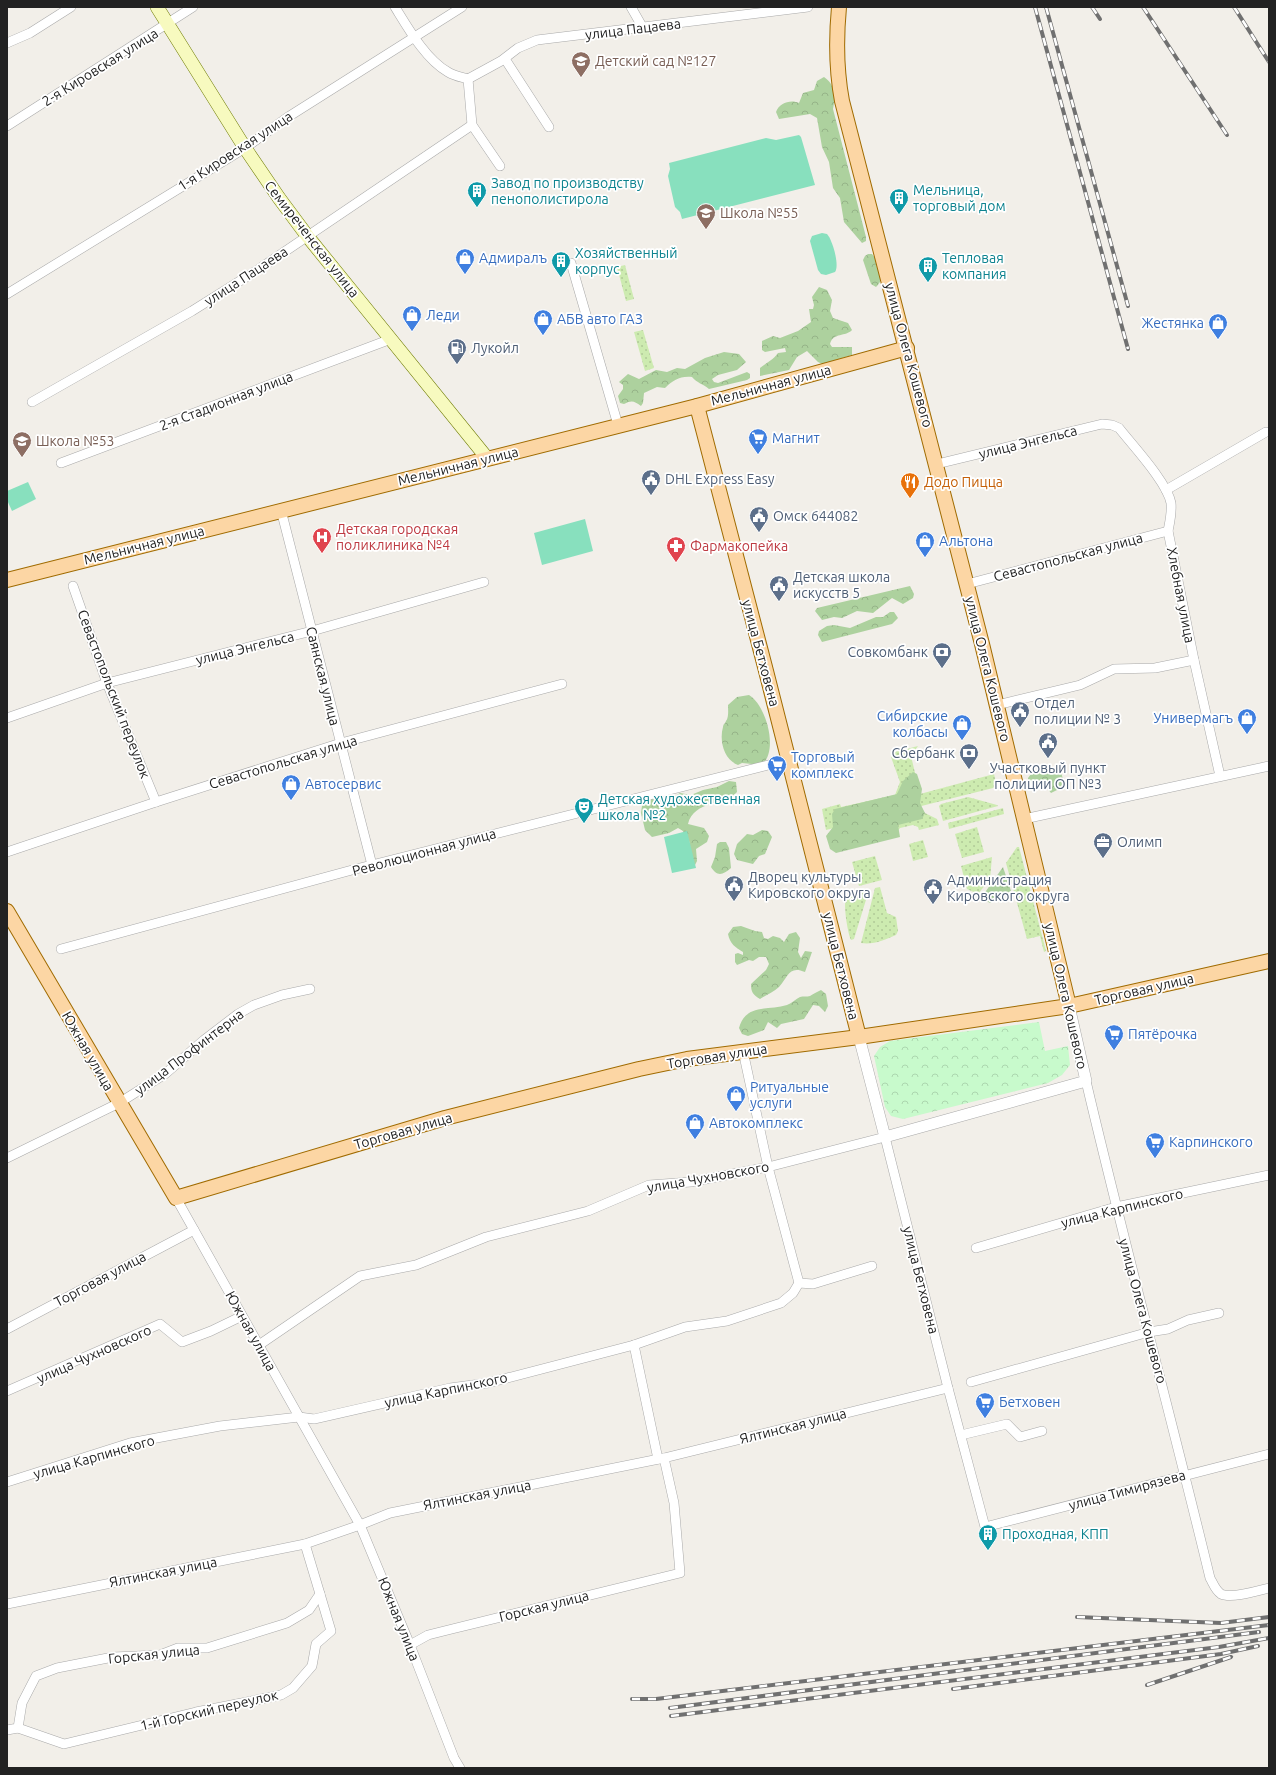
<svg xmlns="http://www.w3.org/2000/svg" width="1276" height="1775" viewBox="0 0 1276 1775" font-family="Ubuntu,sans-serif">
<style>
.grass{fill:url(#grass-dots)}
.forest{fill:url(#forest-crowns)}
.park{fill:url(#park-crowns)}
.pitch{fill:#88e0be}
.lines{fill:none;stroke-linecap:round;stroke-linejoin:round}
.minor-casing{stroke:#a9a9a9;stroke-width:10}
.tertiary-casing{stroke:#a9a9a9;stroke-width:12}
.secondary-casing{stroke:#707d05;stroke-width:14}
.primary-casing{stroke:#a06b00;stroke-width:16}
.minor{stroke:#fff;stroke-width:9}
.tertiary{stroke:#fff;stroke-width:11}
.secondary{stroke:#f7fabf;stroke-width:13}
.primary{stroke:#fcd6a4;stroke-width:14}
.rail-casing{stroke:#707070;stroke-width:4}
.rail{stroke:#fff;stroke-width:2.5;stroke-dasharray:8;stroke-linecap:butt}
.labels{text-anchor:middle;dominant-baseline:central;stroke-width:3.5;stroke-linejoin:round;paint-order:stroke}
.street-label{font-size:14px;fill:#222;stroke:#fff}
.education-label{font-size:14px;fill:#785e54;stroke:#fff;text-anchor:start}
.culture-label{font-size:14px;fill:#0d838f;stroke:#fff;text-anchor:start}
.shop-label{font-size:14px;fill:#366cbe;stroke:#fff;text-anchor:start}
.service-label{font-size:14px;fill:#4e5e75;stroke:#fff;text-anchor:start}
.food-label{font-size:14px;fill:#c56008;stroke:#fff;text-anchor:start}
.health-label{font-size:14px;fill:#be3a42;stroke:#fff;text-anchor:start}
</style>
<defs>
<pattern id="grass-dots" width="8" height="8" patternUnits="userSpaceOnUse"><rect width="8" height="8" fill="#cdebb0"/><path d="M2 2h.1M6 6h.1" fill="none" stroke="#b0c997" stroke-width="1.8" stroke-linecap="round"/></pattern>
<pattern id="forest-crowns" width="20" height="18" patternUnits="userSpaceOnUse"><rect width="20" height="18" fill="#add19e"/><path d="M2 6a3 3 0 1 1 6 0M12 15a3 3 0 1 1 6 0" fill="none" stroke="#95b388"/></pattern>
<pattern id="park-crowns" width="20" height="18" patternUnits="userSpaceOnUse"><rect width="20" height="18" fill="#c8facc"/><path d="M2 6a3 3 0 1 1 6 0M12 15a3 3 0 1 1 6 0" fill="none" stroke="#acd6af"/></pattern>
</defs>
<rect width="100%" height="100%" fill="#f2efe9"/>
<g class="grass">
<polygon points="625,265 634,299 626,301 617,267"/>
<polygon points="643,330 654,368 645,371 634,332"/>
<polygon points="918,746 911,756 920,794 994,774 997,787 826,830 822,809 840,804 841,807 895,795 900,782 891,757 895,752"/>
<polygon points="968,797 997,805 998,806 943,821 939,806 941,804"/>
<polygon points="1003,808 1004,814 949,829 948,823"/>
<polygon points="919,810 937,819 939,825 919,830 918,827 913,825 900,828 896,833 877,839"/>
<polygon points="977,827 984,852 962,858 955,834"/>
<polygon points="923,840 928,857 913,861 909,844"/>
<polygon points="1017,847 1019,847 1046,951 1044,952 1040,936 1027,939 1006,863"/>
<polygon points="875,856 882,880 859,886 852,862"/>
<polygon points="992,857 990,879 978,894 967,889 961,866"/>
<path d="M880 887 887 913 896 917 898 931 896 935C885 940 873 945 861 943L875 888Z"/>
<path d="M869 890 854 939 851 940C848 934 842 901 847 896 852 892 863 891 869 890Z"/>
</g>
<g class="forest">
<path d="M824 77C835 84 836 97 833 109L866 237V241L862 243 844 222 840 198 833 188 829 162 822 147 817 118 810 114 779 119 776 112C779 103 791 99 799 103L803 93 814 90 817 81Z"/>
<path d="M868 254H872C880 264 887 277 876 287L871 284 863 260 865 256Z"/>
<path d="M819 287 827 290 832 300 830 311 833 318 848 323 852 330C846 337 833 332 830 344L832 347H852V355L822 364 818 362 807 351 797 357 789 370 760 376V368C766 363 773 360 778 353L786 352 785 348 765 352 762 350V341L773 336 780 338 798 331 811 322 809 309H813L814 305 812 297Z"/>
<path d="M724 352 739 354 746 362 737 370 718 375 712 379 714 382 718 383 747 372 750 374V378L747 380 709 389C703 384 697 383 692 377 679 376 674 380 665 388L657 387 644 393 643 403 641 406C634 401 632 400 624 404L620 403 618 396 623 389V385L619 382 628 374 639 379 656 370 667 372 677 368 685 369 705 358Z"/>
<polygon points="910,586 914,594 913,598 903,604 892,598 873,613 857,611 842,618 834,617 822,620 815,611 817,608"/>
<polygon points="890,612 894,612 898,618 892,624 822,642 818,635 819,631 827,626 834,625 850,628 876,617 883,617"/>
<path d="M749 695C766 705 779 750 762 765L742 763 738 765C724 760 719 741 723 727 724 722 724 726 726 721 729 717 728 710 728 705L737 697Z"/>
<path d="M1055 767C1063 772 1063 778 1063 787L1051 793 1044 784 1028 783V778L1031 774Z"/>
<polygon points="913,772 917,774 922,789 920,803 925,813 922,819 898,825 900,837 836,853 830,849 826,836 833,827 832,814 835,809 897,794 903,781"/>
<path d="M729 781 736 782 737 792C726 805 694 800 688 824L704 828 709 836 707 842 696 849 697 861 694 867 691 866C690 851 693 835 678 828L669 833 652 837 645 830 641 813 642 806 644 803 650 799 668 800 680 793 691 795 703 790 717 787Z"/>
<polygon points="762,830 768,831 772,837 765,854 759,856 753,864 737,860 734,854 737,844 747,834 753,835"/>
<path d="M720 842H726L729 848 731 868C723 875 717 877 711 867L715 857 717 844Z"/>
<polygon points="1003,867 1011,891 990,903 981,898"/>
<path d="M741 926 755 931 762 932 764 938 768 939 773 936 780 938 784 942 789 934 796 932 800 938 798 952 801 958 805 951 812 952 805 972C789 965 788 977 779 987 774 992 766 995 760 999 753 995 751 992 751 984L766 970 769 964 766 957H759L753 961 749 960 737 965 735 962V954L738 953 743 955V952C735 947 730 944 728 934L733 927Z"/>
<path d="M821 990 826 994 828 1006 825 1012 819 1006 813 1005 804 1019 781 1024 777 1028 768 1022 764 1030 748 1036 742 1034 739 1028C746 1003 768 1011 787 1005 792 1003 796 999 800 997 803 996 807 997 810 996 813 994 817 992 821 990Z"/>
</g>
<polygon class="park" points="1039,1022 1045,1051 1068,1046 1070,1065 1062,1075 1048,1083 903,1119 891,1116 885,1107 874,1056 880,1047 890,1041"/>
<g class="pitch">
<polygon points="799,135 801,137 815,185 682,219 680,212 675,207 668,176 670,169 669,163 766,138 776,140"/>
<path d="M822 233 827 234C832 239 840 265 835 272L826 275 821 274 818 270 810 241 812 236Z"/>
<polygon points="28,482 36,499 12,511 7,500 7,491"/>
<polygon points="585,519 593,551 542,565 534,533"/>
<polygon points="687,831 696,868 672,873 664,837"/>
</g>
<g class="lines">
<g class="minor-casing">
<g id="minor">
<path d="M395 7C408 28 426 60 448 72 454 76 461 77 468 79L472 125 500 166"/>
<polyline points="631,7 643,28"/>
<polyline points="7,43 30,33 71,7"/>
<polyline points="505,59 549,127"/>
<polyline points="468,79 501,61 518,48 537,40 808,7"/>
<polyline points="7,126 193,7"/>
<polyline points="571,263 618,425"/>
<polyline points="7,294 245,148 288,117 462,7"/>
<polyline points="32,402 192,311 259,269 472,125"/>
<polyline points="61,463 391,339"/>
<path d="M937 464 1102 424 1112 425 1119 428C1133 446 1167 482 1171 503 1172 513 1170 521 1168 531L1194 660 1220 776"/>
<polyline points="1166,490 1266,432"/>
<polyline points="281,510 372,865"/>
<polyline points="967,584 1168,531"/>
<polyline points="73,586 107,683 156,802"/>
<polyline points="997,705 1080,685 1114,669 1155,668 1194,660"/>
<polyline points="7,718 107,683 312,631 484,582"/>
<polyline points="1024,819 1269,766"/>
<polyline points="7,852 156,802 341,743 562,684"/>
<polyline points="61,949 352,870 788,760"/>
<polyline points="743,1051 768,1167 799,1283"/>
<path d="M1086 1081C1125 1247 1170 1412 1210 1578 1213 1583 1215 1590 1221 1594 1231 1599 1257 1591 1269 1588"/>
<polyline points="7,1158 119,1103 165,1074 204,1040 238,1014 254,1005 282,995 310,989"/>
<polyline points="176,1198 360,1525 410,1645 454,1758 460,1768"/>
<polyline points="976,1248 1116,1207 1269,1175"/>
<polyline points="7,1329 194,1230"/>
<polyline points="259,1345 360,1276 416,1265 486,1237 588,1211 649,1185 691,1182 768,1167 885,1137 948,1388 985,1527 1269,1454"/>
<polyline points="634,1345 658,1459"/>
<polyline points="971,1382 1149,1332 1168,1329 1188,1320 1219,1313"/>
<polyline points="7,1391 160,1324 182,1342 211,1331 242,1316"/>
<polyline points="961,1435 1007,1424 1020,1437 1042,1431"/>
<polyline points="7,1482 130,1443 220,1426 299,1417 314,1419 450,1388 488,1383 634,1345 685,1327 727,1321 781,1303 793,1293 799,1283 813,1284 872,1266"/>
<polyline points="7,1604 305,1544 360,1525 390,1513 664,1458 948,1388"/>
<polyline points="410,1645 428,1635 452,1629 680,1573 674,1503 664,1458"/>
<polyline points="18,1728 64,1744 196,1712 281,1695 293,1688 312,1666 316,1644 331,1631 320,1594"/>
<polyline points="7,1730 18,1728 22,1703 36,1676 57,1668 113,1657 160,1655 178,1648 207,1648 287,1623 309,1610 320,1594 305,1544"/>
</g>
</g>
<g class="tertiary-casing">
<polyline id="tertiary" points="859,1037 885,1137 1086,1081 1069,1006"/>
</g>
<g class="secondary-casing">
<polyline id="secondary" points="157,7 245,148 279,198 308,237 487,458"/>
</g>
<g class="primary-casing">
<g id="primary">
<path d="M839 7C836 39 836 69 842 101L982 644 1069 1006"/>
<polyline points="697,406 765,667 859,1037"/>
<polyline points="7,580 697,406 907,348"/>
<polyline points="7,911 176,1198 445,1118 639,1069 687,1059 859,1037 1069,1006 1269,961"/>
</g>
</g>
<use href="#minor" class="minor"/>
<use href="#tertiary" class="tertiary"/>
<use href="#secondary" class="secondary"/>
<use href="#primary" class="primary"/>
<g class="rail-casing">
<g id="rail">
<polyline points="1035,7 1128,349"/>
<polyline points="1046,7 1128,306"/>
<polyline points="1092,7 1100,19"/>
<polyline points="1143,7 1227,135"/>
<polyline points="1234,7 1269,62"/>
<polyline points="1077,1617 1221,1623 1269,1617"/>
<polyline points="1147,1685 1231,1657"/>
<polyline points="953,1689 1221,1654 1258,1646"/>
<polyline points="632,1699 656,1699 1269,1625"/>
<polyline points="670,1708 1259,1632"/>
<polyline points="671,1716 1219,1647 1269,1638"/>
</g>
</g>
<use href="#rail" class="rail"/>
</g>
<defs>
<g id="school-pin" transform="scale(1)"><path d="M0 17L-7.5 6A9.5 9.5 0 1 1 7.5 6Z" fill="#8d6e63" stroke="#fff"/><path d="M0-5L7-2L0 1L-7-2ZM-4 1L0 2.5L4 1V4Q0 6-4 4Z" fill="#fff"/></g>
<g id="building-pin" transform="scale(1)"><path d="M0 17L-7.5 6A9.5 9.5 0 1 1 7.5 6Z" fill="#0f9aa8" stroke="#fff"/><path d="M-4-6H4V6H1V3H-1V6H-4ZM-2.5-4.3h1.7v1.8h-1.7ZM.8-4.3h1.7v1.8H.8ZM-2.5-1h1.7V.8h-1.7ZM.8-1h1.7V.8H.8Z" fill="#fff"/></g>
<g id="shop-pin" transform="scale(1)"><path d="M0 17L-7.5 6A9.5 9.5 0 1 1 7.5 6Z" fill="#3f7fe0" stroke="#fff"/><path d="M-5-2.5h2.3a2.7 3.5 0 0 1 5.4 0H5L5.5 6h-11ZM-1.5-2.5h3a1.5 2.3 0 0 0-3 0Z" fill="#fff"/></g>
<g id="fuel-pin" transform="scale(1)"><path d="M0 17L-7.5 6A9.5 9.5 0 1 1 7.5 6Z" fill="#5c6f8a" stroke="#fff"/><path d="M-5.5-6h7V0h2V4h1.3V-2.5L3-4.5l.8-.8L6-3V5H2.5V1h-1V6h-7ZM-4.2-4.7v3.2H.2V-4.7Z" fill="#fff"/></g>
<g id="supermarket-pin" transform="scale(1)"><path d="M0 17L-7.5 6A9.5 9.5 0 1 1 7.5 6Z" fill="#3f7fe0" stroke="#fff"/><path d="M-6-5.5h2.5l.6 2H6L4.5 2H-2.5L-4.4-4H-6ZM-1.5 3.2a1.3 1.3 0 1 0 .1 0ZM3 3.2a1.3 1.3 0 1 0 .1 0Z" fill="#fff"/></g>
<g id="civic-pin" transform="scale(1)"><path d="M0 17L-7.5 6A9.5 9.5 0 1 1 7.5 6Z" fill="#5c6f8a" stroke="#fff"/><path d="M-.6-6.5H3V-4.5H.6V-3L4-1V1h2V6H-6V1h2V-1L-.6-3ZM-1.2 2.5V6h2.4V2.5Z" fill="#fff"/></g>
<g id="restaurant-pin" transform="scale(1)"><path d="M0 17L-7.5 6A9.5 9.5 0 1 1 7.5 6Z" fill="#e8710a" stroke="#fff"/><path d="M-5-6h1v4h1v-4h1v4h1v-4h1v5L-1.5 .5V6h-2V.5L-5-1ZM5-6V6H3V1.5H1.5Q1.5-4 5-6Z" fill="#fff"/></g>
<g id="hospital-pin" transform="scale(1)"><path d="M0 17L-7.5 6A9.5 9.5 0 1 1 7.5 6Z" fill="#e0444e" stroke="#fff"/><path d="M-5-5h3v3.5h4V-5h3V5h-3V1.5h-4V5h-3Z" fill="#fff"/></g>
<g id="pharmacy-pin" transform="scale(1)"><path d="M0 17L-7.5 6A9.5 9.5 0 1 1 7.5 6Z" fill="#e0444e" stroke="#fff"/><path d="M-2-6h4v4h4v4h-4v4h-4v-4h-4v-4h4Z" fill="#fff"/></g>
<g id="bank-pin" transform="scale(1)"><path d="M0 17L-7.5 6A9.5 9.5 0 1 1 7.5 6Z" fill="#5c6f8a" stroke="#fff"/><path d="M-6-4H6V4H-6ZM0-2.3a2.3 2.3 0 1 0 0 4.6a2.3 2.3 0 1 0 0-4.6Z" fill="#fff"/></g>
<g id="theatre-pin" transform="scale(1)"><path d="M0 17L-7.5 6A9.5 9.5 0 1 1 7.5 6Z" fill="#0f9aa8" stroke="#fff"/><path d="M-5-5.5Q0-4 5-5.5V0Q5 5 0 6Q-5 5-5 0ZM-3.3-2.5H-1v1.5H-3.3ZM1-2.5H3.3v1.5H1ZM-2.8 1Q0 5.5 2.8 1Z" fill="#fff"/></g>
<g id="office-pin" transform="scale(1)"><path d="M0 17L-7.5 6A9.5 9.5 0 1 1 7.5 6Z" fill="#5c6f8a" stroke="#fff"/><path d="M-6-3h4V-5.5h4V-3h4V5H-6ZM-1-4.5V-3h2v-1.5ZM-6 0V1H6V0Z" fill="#fff"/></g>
</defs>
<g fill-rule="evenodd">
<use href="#school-pin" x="581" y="61"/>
<use href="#building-pin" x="477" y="191"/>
<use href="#building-pin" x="899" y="198"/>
<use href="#school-pin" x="706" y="213"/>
<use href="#shop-pin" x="465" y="258"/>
<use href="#building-pin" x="561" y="261"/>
<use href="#building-pin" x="928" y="266"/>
<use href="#shop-pin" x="412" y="315"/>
<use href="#shop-pin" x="543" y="319"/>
<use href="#shop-pin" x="1218" y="323"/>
<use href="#fuel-pin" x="457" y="348"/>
<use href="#supermarket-pin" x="758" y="438"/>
<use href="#school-pin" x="22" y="441"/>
<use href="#civic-pin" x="651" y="479"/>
<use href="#restaurant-pin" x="910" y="482"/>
<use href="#civic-pin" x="759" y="516"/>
<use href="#hospital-pin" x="322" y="537"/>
<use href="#shop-pin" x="925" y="541"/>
<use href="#pharmacy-pin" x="676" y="546"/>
<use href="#civic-pin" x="779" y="585"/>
<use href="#bank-pin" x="942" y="652"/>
<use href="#civic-pin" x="1020" y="711"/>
<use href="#shop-pin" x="1247" y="718"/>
<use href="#shop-pin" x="962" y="724"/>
<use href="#civic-pin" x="1048" y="742"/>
<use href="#bank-pin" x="969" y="753"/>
<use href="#supermarket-pin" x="777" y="765"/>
<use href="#shop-pin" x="291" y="784"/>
<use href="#theatre-pin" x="584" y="807"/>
<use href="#office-pin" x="1103" y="842"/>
<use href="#civic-pin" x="734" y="885"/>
<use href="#civic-pin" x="933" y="888"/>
<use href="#supermarket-pin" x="1114" y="1034"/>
<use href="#shop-pin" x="736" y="1095"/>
<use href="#shop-pin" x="695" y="1123"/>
<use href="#supermarket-pin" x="1155" y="1142"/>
<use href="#supermarket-pin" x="985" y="1402"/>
<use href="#building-pin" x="988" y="1534"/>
</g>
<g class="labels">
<g class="street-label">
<text transform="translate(633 29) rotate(-7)">улица Пацаева</text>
<text transform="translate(100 67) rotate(-32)">2-я Кировская улица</text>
<text transform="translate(235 151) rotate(-33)">1-я Кировская улица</text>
<text transform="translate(312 239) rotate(52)">Семиреченская улица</text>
<text transform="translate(246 276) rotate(-33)">улица Пацаева</text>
<text transform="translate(909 355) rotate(75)">улица Олега Кошевого</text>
<text transform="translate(771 385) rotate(-15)">Мельничная улица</text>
<text transform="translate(226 401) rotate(-21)">2-я Стадионная улица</text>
<text transform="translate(1028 442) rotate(-14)">улица Энгельса</text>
<text transform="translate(458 466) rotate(-14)">Мельничная улица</text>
<text transform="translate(144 545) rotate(-14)">Мельничная улица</text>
<text transform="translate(1068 557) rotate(-15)">Севастопольская улица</text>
<text transform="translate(1181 595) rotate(79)">Хлебная улица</text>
<text transform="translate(245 648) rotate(-14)">улица Энгельса</text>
<text transform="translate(761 653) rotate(75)">улица Бетховена</text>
<text transform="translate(988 669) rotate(76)">улица Олега Кошевого</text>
<text transform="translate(323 676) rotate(76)">Саянская улица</text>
<text transform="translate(114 694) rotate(69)">Севастопольский переулок</text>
<text transform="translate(283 762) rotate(-17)">Севастопольская улица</text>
<text transform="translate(424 852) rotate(-15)">Революционная улица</text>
<text transform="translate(841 966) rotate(76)">улица Бетховена</text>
<text transform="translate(1144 989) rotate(-13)">Торговая улица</text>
<text transform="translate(1066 996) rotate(77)">улица Олега Кошевого</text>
<text transform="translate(88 1051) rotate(60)">Южная улица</text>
<text transform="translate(189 1052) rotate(-37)">улица Профинтерна</text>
<text transform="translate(717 1056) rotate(-9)">Торговая улица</text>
<text transform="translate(403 1131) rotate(-16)">Торговая улица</text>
<text transform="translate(708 1177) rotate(-10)">улица Чухновского</text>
<text transform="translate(1122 1208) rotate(-14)">улица Карпинского</text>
<text transform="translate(100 1279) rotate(-28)">Торговая улица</text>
<text transform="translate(921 1280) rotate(76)">улица Бетховена</text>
<text transform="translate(1143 1311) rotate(75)">улица Олега Кошевого</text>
<text transform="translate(251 1331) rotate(61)">Южная улица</text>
<text transform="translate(94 1354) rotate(-24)">улица Чухновского</text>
<text transform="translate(446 1390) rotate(-12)">улица Карпинского</text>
<text transform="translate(793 1426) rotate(-14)">Ялтинская улица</text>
<text transform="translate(94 1457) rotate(-16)">улица Карпинского</text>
<text transform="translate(1127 1490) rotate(-15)">улица Тимирязева</text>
<text transform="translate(477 1495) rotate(-11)">Ялтинская улица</text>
<text transform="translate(163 1572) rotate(-11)">Ялтинская улица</text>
<text transform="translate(544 1606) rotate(-14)">Горская улица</text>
<text transform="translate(399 1619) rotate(68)">Южная улица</text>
<text transform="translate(154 1654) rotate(-6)">Горская улица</text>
<text transform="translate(209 1710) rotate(-13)">1-й Горский переулок</text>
</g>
<g class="education-label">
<text x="595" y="61">Детский сад №127</text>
<text x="720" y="213">Школа №55</text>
<text x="36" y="441">Школа №53</text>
</g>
<g class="culture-label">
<text x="491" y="183">Завод по производству<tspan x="491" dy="16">пенополистирола</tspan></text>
<text x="913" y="190">Мельница,<tspan x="913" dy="16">торговый дом</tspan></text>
<text x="575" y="253">Хозяйственный<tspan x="575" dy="16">корпус</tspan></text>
<text x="942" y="258">Тепловая<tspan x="942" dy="16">компания</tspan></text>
<text x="598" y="799">Детская художественная<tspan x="598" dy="16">школа №2</tspan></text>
<text x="1002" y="1534">Проходная, КПП</text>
</g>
<g class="shop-label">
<text x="479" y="258">Адмиралъ</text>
<text x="426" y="315">Леди</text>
<text x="557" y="319">АБВ авто ГАЗ</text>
<text x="1204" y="323" text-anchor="end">Жестянка</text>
<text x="772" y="438">Магнит</text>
<text x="939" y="541">Альтона</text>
<text x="948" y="716" text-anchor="end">Сибирские<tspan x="948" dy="16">колбасы</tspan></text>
<text x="1233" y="718" text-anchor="end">Универмагъ</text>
<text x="791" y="757">Торговый<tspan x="791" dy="16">комплекс</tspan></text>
<text x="305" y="784">Автосервис</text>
<text x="1128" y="1034">Пятёрочка</text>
<text x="750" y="1087">Ритуальные<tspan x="750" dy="16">услуги</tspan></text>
<text x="709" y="1123">Автокомплекс</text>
<text x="1169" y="1142">Карпинского</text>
<text x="999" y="1402">Бетховен</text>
</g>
<g class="service-label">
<text x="471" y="348">Лукойл</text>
<text x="665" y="479">DHL Express Easy</text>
<text x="773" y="516">Омск 644082</text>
<text x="793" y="577">Детская школа<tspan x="793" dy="16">искусств 5</tspan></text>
<text x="928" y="652" text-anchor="end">Совкомбанк</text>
<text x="1034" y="703">Отдел<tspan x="1034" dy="16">полиции № 3</tspan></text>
<text x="955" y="753" text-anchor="end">Сбербанк</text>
<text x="1048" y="768" text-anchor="middle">Участковый пункт<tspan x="1048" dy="16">полиции ОП №3</tspan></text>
<text x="1117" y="842">Олимп</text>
<text x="748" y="877">Дворец культуры<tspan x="748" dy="16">Кировского округа</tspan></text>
<text x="947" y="880">Администрация<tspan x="947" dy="16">Кировского округа</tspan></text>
</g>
<g class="food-label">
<text x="924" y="482">Додо Пицца</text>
</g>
<g class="health-label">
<text x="336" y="529">Детская городская<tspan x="336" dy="16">поликлиника №4</tspan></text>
<text x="690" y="546">Фармакопейка</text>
</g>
</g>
<rect width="1276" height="1775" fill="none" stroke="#222222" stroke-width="16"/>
</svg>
